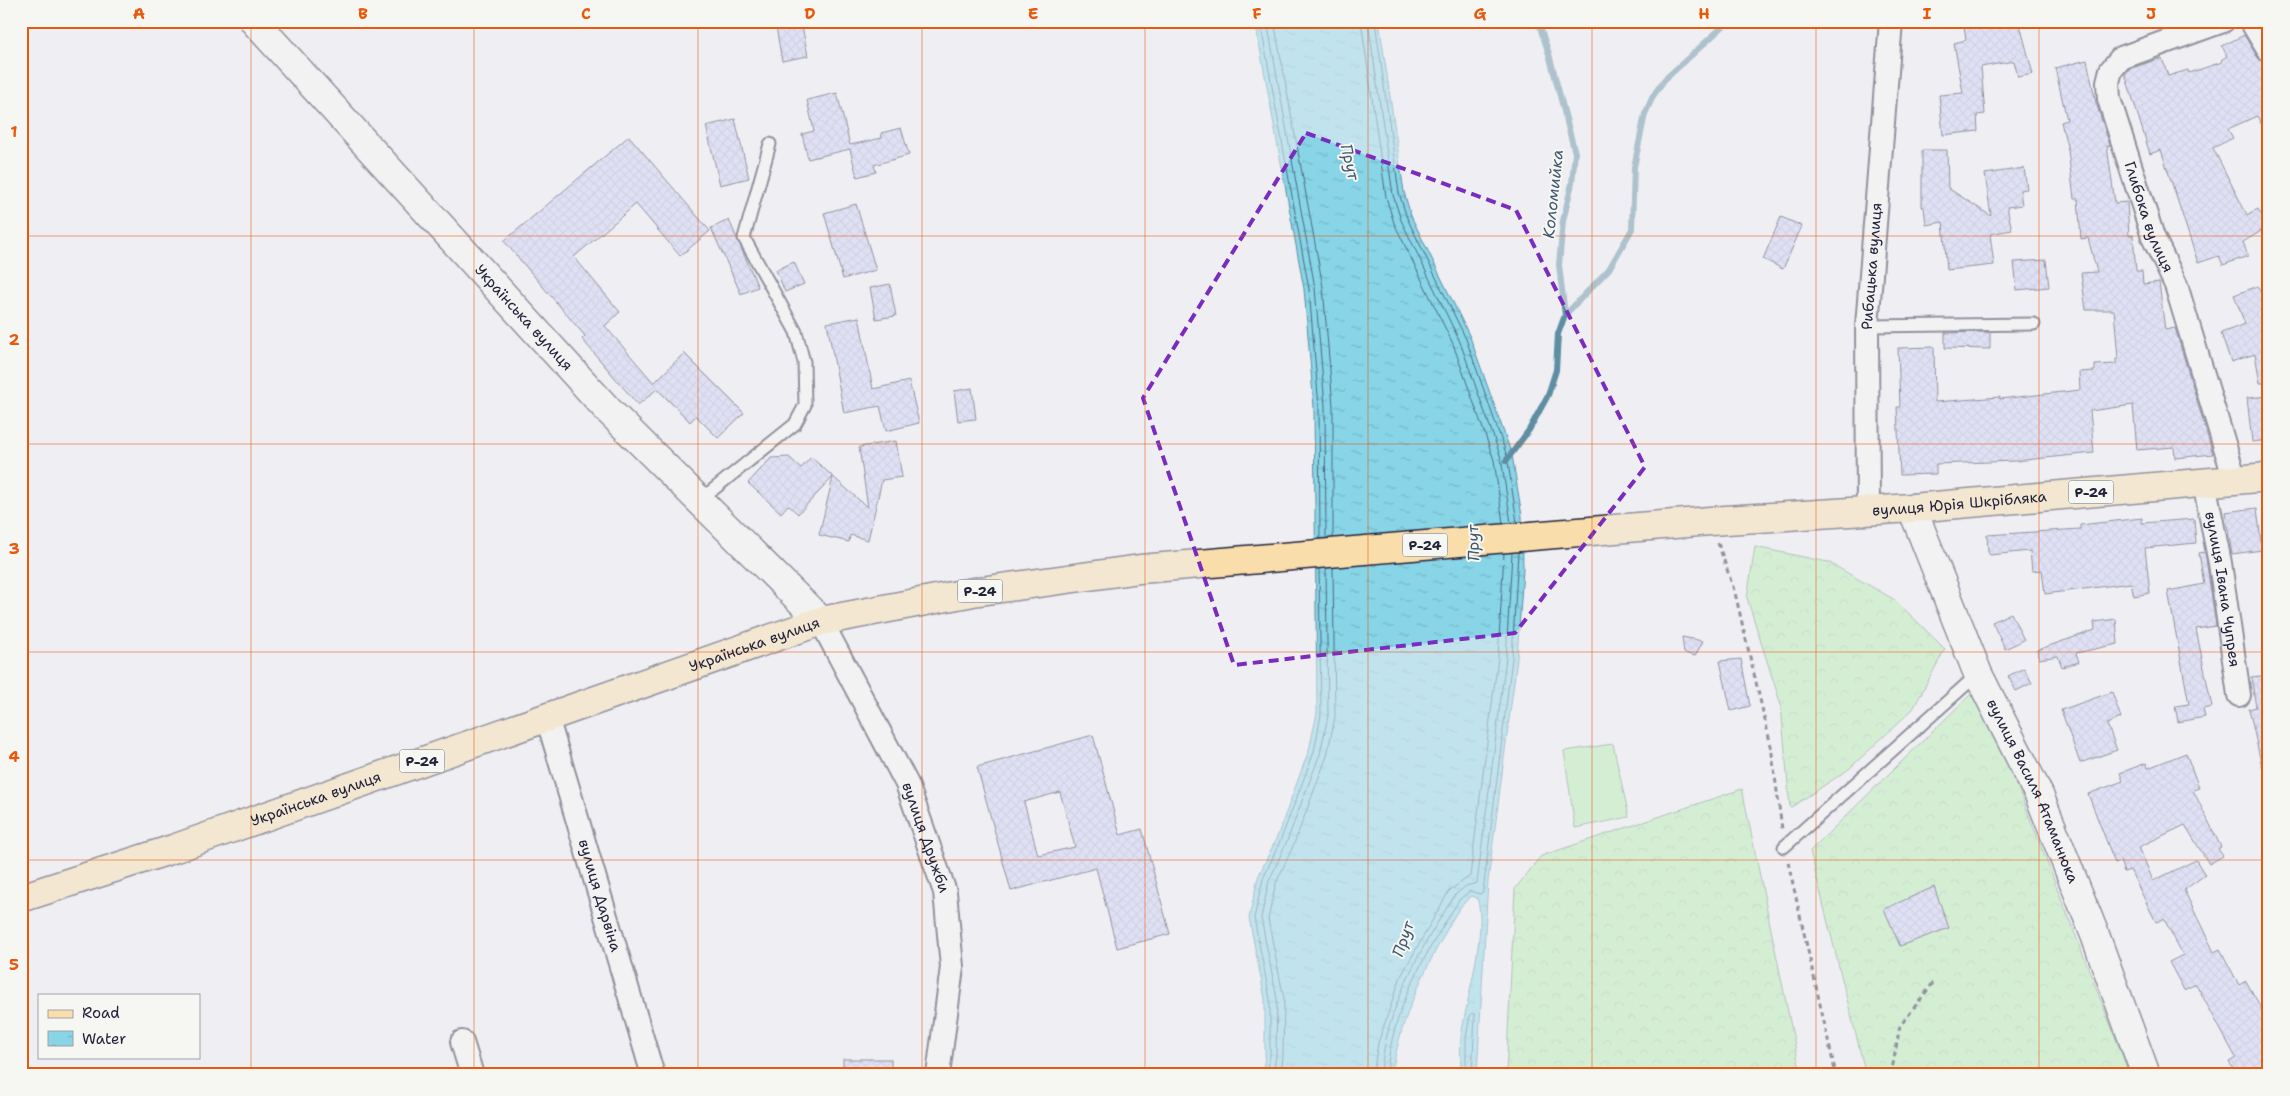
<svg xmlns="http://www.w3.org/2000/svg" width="2290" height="1096" viewBox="0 0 2290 1096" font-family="'Shantell Sans',sans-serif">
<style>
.forest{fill:url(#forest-crowns);stroke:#6b8876}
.pitch{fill:#b4edb0;stroke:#6b8876}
.water{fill:url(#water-ripples);stroke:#5f8da2}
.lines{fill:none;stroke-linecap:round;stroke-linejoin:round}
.shore{stroke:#4b6a80;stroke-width:1}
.stream{stroke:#5f8da2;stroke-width:6}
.building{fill:url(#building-cross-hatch);stroke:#22223b;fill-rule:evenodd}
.lane-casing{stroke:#22223b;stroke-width:15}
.street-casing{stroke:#22223b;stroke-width:26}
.secondary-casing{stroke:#22223b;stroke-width:31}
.primary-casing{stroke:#22223b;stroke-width:31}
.path{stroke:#22223b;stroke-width:3;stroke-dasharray:5 4;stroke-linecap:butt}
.lane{stroke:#f6f6f2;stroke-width:11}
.street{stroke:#f6f6f2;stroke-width:22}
.secondary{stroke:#f6f6f2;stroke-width:28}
.primary{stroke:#f9deab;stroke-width:28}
.marked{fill:none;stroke:#7b2cbf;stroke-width:4;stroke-dasharray:10 6;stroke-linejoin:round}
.grid{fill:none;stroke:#e8590c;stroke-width:1;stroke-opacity:0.55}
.labels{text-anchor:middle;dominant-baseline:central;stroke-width:4;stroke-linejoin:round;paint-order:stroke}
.shield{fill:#f6f6f2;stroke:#626272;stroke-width:1}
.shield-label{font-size:14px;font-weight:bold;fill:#22223b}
.street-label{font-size:15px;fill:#22223b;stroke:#f6f6f2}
.water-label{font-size:16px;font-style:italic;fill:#41586f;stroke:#f6f6f2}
.neatline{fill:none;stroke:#e8590c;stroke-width:2}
.grid-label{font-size:16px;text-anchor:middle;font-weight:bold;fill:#e8590c}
</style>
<defs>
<pattern id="forest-crowns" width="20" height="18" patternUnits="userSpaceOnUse" patternTransform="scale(1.25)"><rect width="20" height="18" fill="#b4edb0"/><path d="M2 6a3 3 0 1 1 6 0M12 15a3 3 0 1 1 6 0" fill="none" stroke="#9acb98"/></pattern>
<pattern id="water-ripples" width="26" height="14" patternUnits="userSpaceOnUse" patternTransform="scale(1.25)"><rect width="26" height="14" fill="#88d5e7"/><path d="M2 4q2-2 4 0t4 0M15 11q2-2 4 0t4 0" fill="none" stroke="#75b7c7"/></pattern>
<pattern id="building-cross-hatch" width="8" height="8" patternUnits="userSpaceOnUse" patternTransform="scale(1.25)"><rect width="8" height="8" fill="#cdcff7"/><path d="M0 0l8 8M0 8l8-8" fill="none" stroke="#b0b1d5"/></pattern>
</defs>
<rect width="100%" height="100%" fill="#eeeef3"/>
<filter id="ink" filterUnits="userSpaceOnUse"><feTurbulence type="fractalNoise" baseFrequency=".02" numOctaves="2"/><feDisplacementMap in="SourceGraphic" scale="10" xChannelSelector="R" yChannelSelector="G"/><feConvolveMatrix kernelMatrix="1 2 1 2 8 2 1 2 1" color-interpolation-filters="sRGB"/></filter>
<g filter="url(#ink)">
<g class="forest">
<polygon points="1755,547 1828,562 1895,600 1945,649 1913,709 1849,769 1790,808 1781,705 1747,598"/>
<polygon points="1972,693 1990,716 2130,1075 1866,1075 1810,851"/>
<polygon points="1742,789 1801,1075 1506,1075 1515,889 1541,856"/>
</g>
<polygon class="pitch" points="1613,744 1629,817 1575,828 1564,751"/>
<path class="water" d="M1255 21H1379L1404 192 1411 216 1470 337 1512 455 1522 516 1523 569 1517 659 1488 881 1477 1075H1461C1461 1062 1460 1048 1461 1036 1466 1002 1488 928 1477 898L1472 896C1458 906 1450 924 1442 939 1418 983 1399 1025 1392 1075H1262L1265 1056V999L1249 918 1258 877 1277 837 1309 750 1317 713 1314 407 1304 289Z"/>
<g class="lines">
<g class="shore">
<polyline points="1260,21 1309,289 1319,407 1320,539"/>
<polyline points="1267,21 1315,288 1325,406 1326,538"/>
<polyline points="1274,21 1323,287 1333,406 1333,538"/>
<polyline points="1361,21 1386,197 1394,223 1453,344 1494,460 1503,523"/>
<polyline points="1368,21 1393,195 1401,220 1460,342 1501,458 1511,523"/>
<polyline points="1375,21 1399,193 1407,218 1466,339 1507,456 1517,522"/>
<polyline points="1267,1075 1270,1056 1270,999 1254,918 1263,879 1281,839 1314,752 1321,715 1319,569"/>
<polyline points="1273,1075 1276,1056 1277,999 1261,918 1269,881 1287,841 1320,754 1328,716 1326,568"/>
<polyline points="1281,1075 1283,1056 1284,999 1268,919 1276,883 1294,844 1327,756 1335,717 1333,568"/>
<polyline points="1373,1075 1378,1043 1401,976 1449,891 1470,876 1498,657 1504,553"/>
<path d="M1381 1075C1384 1011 1421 947 1455 895L1466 886 1477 883 1506 658 1512 553"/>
<path d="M1387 1075C1390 1012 1427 950 1460 899L1470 891 1480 894 1483 892 1512 658 1518 552"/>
<polyline points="1466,1075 1466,1038 1470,1015 1472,1013 1475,1015 1472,1075"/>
</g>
<g class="stream">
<polyline points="1538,21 1549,54 1575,153 1572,183 1563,221 1559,265 1565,315"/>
<polyline points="1506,461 1529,430 1548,395 1556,370 1558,334 1565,315 1609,269 1632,229 1634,167 1645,114 1653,96 1664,80 1729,21"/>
</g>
</g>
<g class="building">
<polygon points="775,21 801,21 808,56 782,61"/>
<polygon points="1963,21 2019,21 2033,74 2018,77 2014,61 1981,67 1985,114 1977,115 1978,131 1943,135 1939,95 1963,93 1954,43 1966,40"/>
<polygon points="2244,35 2258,58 2266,63 2269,69 2269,138 2257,116 2228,129 2233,138 2213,148 2247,215 2258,209 2268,227 2243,242 2248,256 2223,265 2219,256 2198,263 2161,150 2150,154 2125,74 2129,69 2162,58 2168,76 2188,70 2189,73 2222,62 2221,60 2227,56 2222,46"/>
<polygon points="2087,60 2096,103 2110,145 2107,146 2115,203 2127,202 2129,236 2133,235 2136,271 2142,271 2143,284 2159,282 2165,330 2175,328 2213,454 2175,458 2174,447 2137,450 2133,405 2090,411 2094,453 2015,461 1936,464 1936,474 1900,475 1897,407 1900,407 1898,348 1934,347 1935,402 2000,397 2000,399 2080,390 2079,372 2095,371 2095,365 2116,364 2116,359 2118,359 2114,310 2086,310 2081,273 2097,272 2088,238 2081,239 2078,199 2074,199 2068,150 2061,122 2067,120 2055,68"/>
<polygon points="837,93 850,145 882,138 881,133 901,128 909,155 874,165 876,172 857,177 850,149 808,159 802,134 814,131 807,100"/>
<polygon points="735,119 749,178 720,185 706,126"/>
<polygon points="629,136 710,231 680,256 636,204 574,257 620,312 605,326 654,383 684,353 744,413 718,438 696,416 690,422 657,389 638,405 582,339 585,336 504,241"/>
<polygon points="1922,150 1947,150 1948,188 1991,216 1985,174 2024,168 2027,189 2020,190 2022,205 2007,207 2012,230 1990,234 1994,265 1947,270 1943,222 1926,225 1924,207 1922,207"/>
<polygon points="856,204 876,270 843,279 824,213"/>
<polygon points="1781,217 1802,226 1783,269 1763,259"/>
<polygon points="729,220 758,287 741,294 711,228"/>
<polygon points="2046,260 2049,287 2017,290 2014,262"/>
<polygon points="794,262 804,284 785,292 776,270"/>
<polygon points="890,284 896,316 876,319 870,288"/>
<polygon points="2258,286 2269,313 2269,383 2260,383 2255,354 2231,362 2221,333 2245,324 2234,295"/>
<polygon points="859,317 873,389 909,381 919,423 886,431 880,406 844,413 827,323"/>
<polygon points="1985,332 1990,333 1990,349 1945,348 1945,333"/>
<polygon points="972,388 976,419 958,421 954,391"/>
<polygon points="2269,396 2269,440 2252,442 2247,398"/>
<polygon points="896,441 902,477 882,480 868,540 850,535 849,542 819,535 833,477 798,514 788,505 781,513 748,483 771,458 789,457 801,468 811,457 868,508 859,447"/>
<polygon points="2257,508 2262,550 2232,554 2225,512"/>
<polygon points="2142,518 2142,523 2194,519 2196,543 2145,548 2150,593 2134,596 2131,583 2045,594 2042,570 2032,571 2030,551 1990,555 1988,552 1987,535 2080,529 2080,525"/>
<polygon points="2205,552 2216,626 2196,629 2212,707 2203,709 2205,717 2178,722 2175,706 2189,704 2168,591 2204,584 2199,553"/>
<polygon points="2011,613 2024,640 2005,649 1992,622"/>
<polygon points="2116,619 2118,644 2076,653 2079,662 2062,667 2058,656 2039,659 2037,650 2095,630 2094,622"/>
<polygon points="1682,637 1703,641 1695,656 1684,653"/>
<polygon points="1741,659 1750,706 1731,711 1720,661"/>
<polygon points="2024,668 2032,683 2016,691 2008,676"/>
<polygon points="2269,675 2269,766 2262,767 2249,709 2256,707 2251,677"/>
<polygon points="2112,692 2121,718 2107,724 2117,750 2080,763 2061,710"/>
<path d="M1093 735 1120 835 1142 829 1170 934 1117 948 1096 868 1011 891 977 767ZM1060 792 1075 847 1038 855 1024 802Z"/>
<polygon points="2186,753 2199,788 2193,790 2221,847 2218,849 2223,856 2209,864 2185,825 2139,847 2153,881 2196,860 2205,875 2184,890 2214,952 2220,949 2239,985 2246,981 2269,1022 2269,1075 2236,1075 2229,1062 2236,1058 2196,984 2184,990 2169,962 2183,955 2164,919 2156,922 2130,870 2124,872 2120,861 2115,863 2088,794 2123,781 2120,773 2146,763 2148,768"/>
<polygon points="1934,887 1949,928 1900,946 1884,909"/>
<rect x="843" y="1059" width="48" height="16"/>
</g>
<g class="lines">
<g class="lane-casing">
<g id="lane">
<polyline points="1867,326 2034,324"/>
<polyline points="699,501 795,424 805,405 804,362 796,332 744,238 770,144"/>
<polyline points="1784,847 1978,674"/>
</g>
</g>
<g class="street-casing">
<g id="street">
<path id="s1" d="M2223 21 2121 58 2111 70 2108 82 2109 99 2153 237 2176 285 2235 480"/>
<polyline points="2251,21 2269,51"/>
<path id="s2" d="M2204 482 2220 563 2239 695"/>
<path id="s3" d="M1868 511 1867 326 1891 21"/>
<path id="s4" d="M821 621 907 784 945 892 952 967 938 1075"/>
<path id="s5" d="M547 717 653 1075"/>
<polyline points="462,1042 472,1075"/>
</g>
</g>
<g class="secondary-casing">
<g id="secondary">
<path id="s6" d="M254 21 608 410 821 621"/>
<path id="s7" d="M1912 508 1978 674 2039 795 2095 935 2146 1075"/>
</g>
</g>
<g class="primary-casing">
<g id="primary">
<path id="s8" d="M21 898 173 849 821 621 973 592 1140 569 1710 521 1912 508 2269 477"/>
</g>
</g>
<g class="path">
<polyline points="1718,543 1735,593 1771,746 1782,829"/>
<polyline points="1788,862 1836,1075"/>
<polyline points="1891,1075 1900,1026 1933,983"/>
</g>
<use href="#lane" class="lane"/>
<use href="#street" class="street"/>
<use href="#secondary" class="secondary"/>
<use href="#primary" class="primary"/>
</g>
</g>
<path d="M0 0H2290V1096H0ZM1306 133 1516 210 1645 467 1515 633 1234 665 1143 398Z" fill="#eeeef3" fill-opacity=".55" fill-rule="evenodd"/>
<path class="marked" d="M1306 133 1516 210 1645 467 1515 633 1234 665 1143 398Z"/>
<path class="grid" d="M251 21V1075M474 21V1075M698 21V1075M922 21V1075M1145 21V1075M1368 21V1075M1592 21V1075M1816 21V1075M2039 21V1075M21 236H2269M21 444H2269M21 652H2269M21 860H2269"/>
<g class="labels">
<g class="shield">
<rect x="2068.5" y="480.5" width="45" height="23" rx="4"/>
<rect x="1402.5" y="533.5" width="45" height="23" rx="4"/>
<rect x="957.5" y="579.5" width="45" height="23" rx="4"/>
<rect x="399.5" y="749.5" width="45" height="23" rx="4"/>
</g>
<g class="shield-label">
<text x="2091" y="492">Р-24</text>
<text x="1425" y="545">Р-24</text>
<text x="980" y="591">Р-24</text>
<text x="422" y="761">Р-24</text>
</g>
<g class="street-label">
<text stroke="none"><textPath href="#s1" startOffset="278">Глибока вулиця</textPath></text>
<text stroke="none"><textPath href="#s3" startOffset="245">Рибацька вулиця</textPath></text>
<text stroke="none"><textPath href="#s6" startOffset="401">Українська вулиця</textPath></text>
<text stroke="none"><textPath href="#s8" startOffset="1992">вулиця Юрія Шкрібляка</textPath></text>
<text stroke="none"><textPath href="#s2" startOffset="109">вулиця Івана Чупрея</textPath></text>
<text stroke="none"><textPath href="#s8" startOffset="776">Українська вулиця</textPath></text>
<text stroke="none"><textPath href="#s7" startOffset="308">вулиця Василя Атаманюка</textPath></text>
<text stroke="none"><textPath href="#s8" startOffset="311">Українська вулиця</textPath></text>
<text stroke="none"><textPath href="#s4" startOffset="241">вулиця Дружби</textPath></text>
<text stroke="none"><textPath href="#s5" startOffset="186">вулиця Дарвіна</textPath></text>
</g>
<g class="water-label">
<text transform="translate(1350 162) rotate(77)">Прут</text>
<text transform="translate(1553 194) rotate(-84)">Коломийка</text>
<text transform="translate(1473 543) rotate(-92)">Прут</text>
<text transform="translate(1403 939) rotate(-71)">Прут</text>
</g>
</g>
<rect width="2290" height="1096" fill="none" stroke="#f6f6f2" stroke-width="55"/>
<rect x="38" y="994" width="162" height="65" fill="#f6f6f2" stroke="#a1a1a9"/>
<rect x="48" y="1010" width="25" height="8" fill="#f9deab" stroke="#a1a1a9"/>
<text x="82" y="1018" font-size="15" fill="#22223b">Road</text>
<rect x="48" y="1031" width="25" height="15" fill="url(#water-ripples)" stroke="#a1a1a9"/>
<text x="82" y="1044" font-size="15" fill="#22223b">Water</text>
<rect x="28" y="28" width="2234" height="1040" class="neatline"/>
<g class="grid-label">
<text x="139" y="19">A</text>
<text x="363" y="19">B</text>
<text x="586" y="19">C</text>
<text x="810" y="19">D</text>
<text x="1033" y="19">E</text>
<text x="1257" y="19">F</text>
<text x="1480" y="19">G</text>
<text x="1704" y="19">H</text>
<text x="1927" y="19">I</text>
<text x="2151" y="19">J</text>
<text x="14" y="137">1</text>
<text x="14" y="345">2</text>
<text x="14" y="554">3</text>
<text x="14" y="762">4</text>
<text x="14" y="970">5</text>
</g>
</svg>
